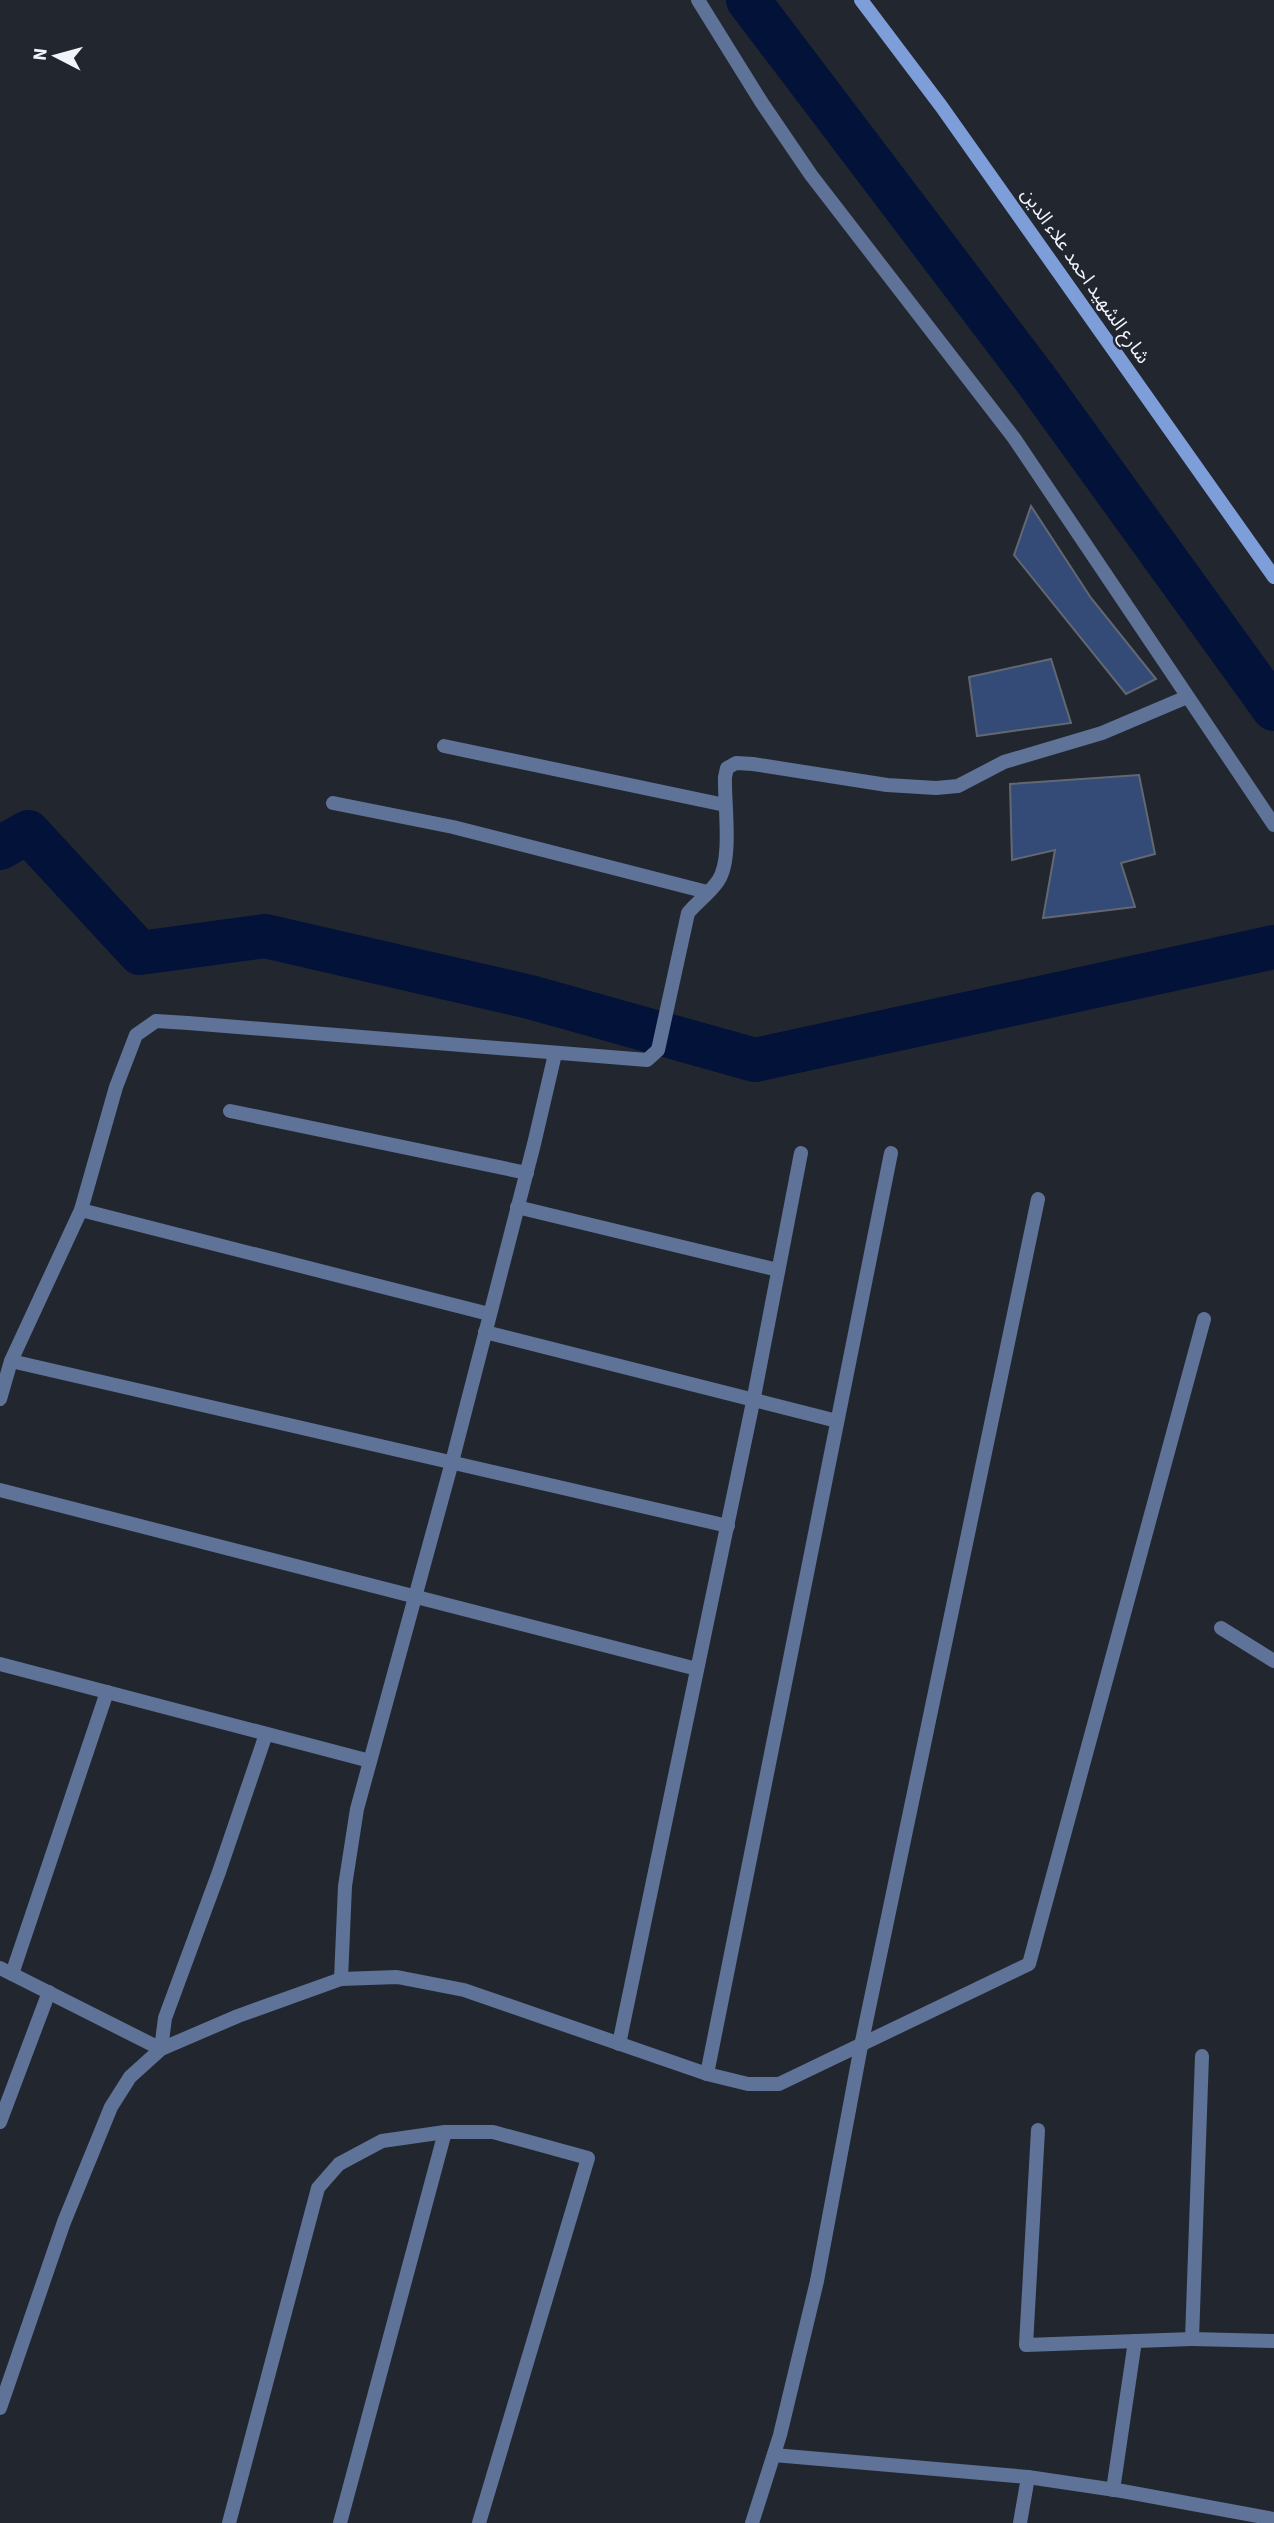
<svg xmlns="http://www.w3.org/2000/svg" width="1274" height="2523" viewBox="0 0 1274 2523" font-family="'Source Sans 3','Noto Sans Arabic',sans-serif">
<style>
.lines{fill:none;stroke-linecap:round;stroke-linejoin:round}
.canal{stroke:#021238;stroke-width:44}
.building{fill:#344b77;stroke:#626872;stroke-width:2}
.minor{stroke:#5e7397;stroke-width:14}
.secondary{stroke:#7d9ed8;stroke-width:14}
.labels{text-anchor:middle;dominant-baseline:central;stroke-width:5;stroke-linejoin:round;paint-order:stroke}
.street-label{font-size:19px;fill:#f1f4fa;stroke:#22262f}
</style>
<rect width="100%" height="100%" fill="#22262f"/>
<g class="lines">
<g class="canal">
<polyline points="748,0 1034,377 1274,709"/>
<polyline points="0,848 28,832 140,953 265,936 530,997 755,1060 1274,947"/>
</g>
</g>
<g class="building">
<polygon points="1031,506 1091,598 1156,679 1126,694 1014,555"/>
<polygon points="1051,659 1071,723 977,736 969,677"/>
<polygon points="1139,775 1155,854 1121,863 1135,907 1043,918 1055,850 1012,860 1010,784"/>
</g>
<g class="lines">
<g class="minor">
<polyline points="698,0 762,103 811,175 1014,438 1274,825"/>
<polyline points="444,746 725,805"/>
<polyline points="333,803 453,827 707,892"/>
<polyline points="230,1111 527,1173"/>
<polyline points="517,1207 778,1270"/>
<polyline points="81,1210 489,1314"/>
<polyline points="485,1332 837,1421"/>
<polyline points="11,1361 728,1526"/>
<path d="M0 1399 11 1361 81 1210 116 1087 136 1035 156 1021 188 1023 647 1060 658 1050 688 913C697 902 710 893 718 881 733 860 724 803 725 777L727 768 736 763 753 764 887 785 936 788 958 786 1004 762 1102 733 1187 697"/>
<polyline points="0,1490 697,1669"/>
<polyline points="1221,1628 1274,1661"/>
<polyline points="0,1664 370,1761"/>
<polyline points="0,1968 161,2049 165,2018 219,1872 266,1734"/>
<polyline points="12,1974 107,1692"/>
<polyline points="341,1979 345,1886 357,1809 452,1462 534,1144 555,1054"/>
<polyline points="619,2044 753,1402 801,1153"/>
<polyline points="1202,2056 1192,2339 1274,2341"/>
<polyline points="707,2074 748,2084 779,2084 1029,1964 1204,1319"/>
<polyline points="0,2122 49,1992"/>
<polyline points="1038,2130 1026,2345 1192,2339"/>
<polyline points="0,2408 64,2222 111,2107 130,2077 161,2049 238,2016 341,1979 397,1977 464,1990 707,2074 891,1153"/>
<polyline points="774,2455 1028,2477 1122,2491 1274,2519"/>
<polyline points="1113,2490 1135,2341"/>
<polyline points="229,2523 318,2188 339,2164 382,2141 445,2132 493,2132 588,2158 479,2523"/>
<polyline points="340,2523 445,2132"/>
<polyline points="752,2523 780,2435 817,2281 861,2046 1038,1199"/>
<polyline points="1020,2523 1028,2477"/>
</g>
<polyline class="secondary" points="861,0 941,106 1274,577"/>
</g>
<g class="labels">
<g class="street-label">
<text transform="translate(1085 276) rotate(55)">شارع الشهيد احمد علاء الدين</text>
</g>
</g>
<g transform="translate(56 56) rotate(276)" stroke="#22262f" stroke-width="5" paint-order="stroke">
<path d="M0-5L12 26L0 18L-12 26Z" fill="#f1f4fa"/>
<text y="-10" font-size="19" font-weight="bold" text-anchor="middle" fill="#f1f4fa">N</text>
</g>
</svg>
